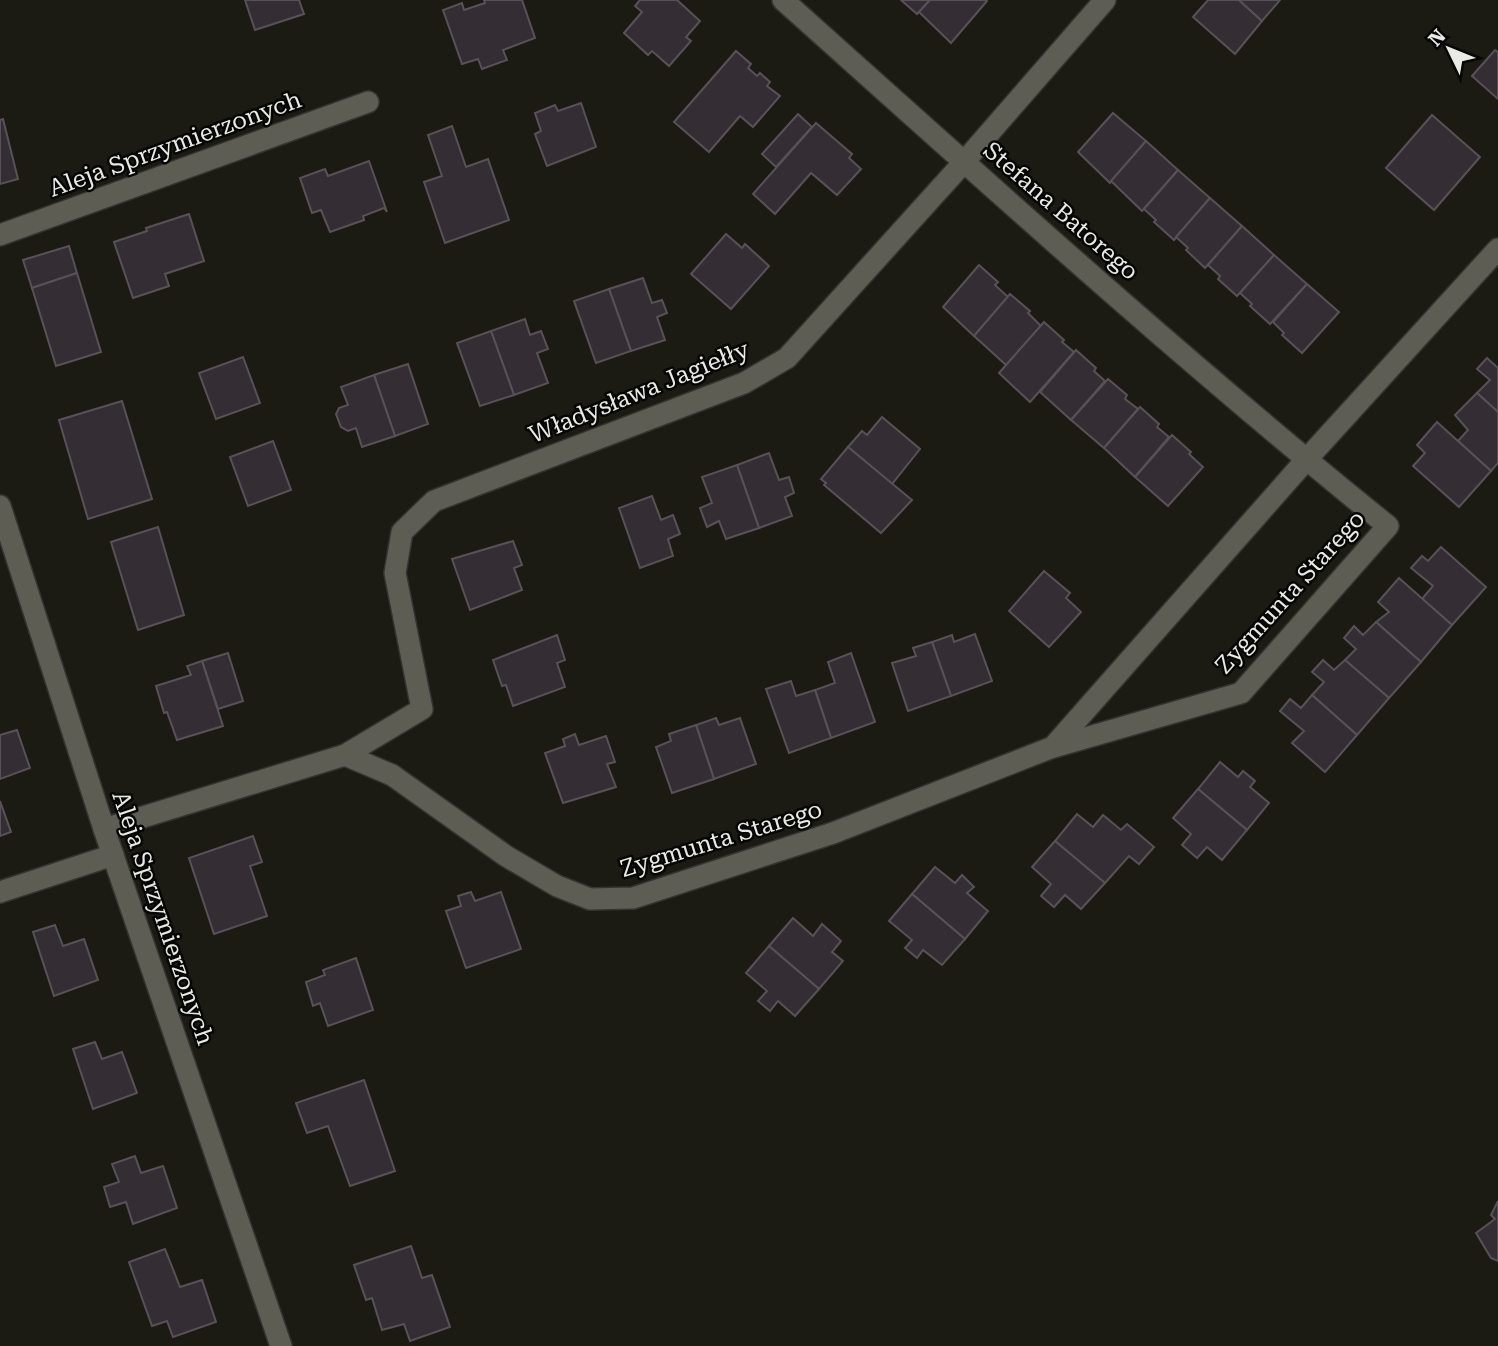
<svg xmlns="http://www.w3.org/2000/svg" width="1498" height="1346" viewBox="0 0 1498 1346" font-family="'Roboto Serif',serif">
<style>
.building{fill:#342d33;stroke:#585157;stroke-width:2}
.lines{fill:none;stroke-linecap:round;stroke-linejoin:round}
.street-casing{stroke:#33342f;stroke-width:24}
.street{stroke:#5d5d54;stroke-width:21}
.labels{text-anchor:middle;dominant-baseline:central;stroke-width:5;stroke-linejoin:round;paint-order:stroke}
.street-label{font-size:24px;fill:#e9eae4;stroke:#060604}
</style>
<rect width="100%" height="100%" fill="#1b1b14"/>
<g class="building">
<polygon points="245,0 299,0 304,14 255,30"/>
<polygon points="484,0 522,0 535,38 503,50 507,60 482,69 478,59 462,64 443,10 462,3 464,10 485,3"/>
<polygon points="640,0 677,0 700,21 686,37 691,41 669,66 652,51 648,55 624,33 642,12 635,6"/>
<polygon points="901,0 930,0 917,14"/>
<polygon points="930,0 986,0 987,1 951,43 919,12"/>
<polygon points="1208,0 1239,0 1262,21 1235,54 1193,17"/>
<polygon points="1239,0 1280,0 1262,21"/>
<polygon points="1495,50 1498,52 1498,99 1472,76"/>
<polygon points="736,51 751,64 748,68 757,76 760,73 770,82 767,86 780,96 753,127 740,116 709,152 674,122"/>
<polygon points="581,103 596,147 547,166 535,134 541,131 535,113 555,105 558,111"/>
<polygon points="1113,113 1146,141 1110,183 1078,152"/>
<polygon points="798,114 812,127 776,167 762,154"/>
<polygon points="1432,115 1480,157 1434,210 1386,168"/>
<polygon points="3,119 18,179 0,184 0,120"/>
<polygon points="816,123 852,154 849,158 861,169 837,195 811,173 775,214 753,194"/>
<polygon points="452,126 466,167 488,159 509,220 445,243 424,182 442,176 428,135"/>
<polygon points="1146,141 1178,170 1142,211 1111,181"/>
<polygon points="369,161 387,212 384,208 363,216 364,220 330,232 321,210 312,213 300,178 325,169 328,176"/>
<polygon points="1178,170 1210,198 1174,240 1154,222 1156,220 1144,209"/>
<polygon points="1210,198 1242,226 1205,268 1186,250 1188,248 1176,237"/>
<polygon points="189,214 204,261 165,274 169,286 133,298 114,242 147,231 146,228"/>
<polygon points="1242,226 1274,255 1237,296 1218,279 1220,276 1208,265"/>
<polygon points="726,234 742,248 745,244 769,266 731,309 691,274"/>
<polygon points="69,246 77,273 32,288 23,260"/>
<polygon points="1274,255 1307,284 1270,324 1250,306 1252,304 1240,293"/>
<polygon points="979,265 998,282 995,285 1008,297 974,336 943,307"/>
<polygon points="77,273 101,352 56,366 32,288"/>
<polygon points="643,278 652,303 662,300 667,313 657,317 665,340 631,351 609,289"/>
<polygon points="1307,284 1339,312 1302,353 1282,335 1284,333 1273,322"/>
<polygon points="609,289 631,351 596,363 574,301"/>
<polygon points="1010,294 1030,311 1028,313 1041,326 1006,365 974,336"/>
<polygon points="525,319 530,335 541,331 548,349 537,353 548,383 514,395 491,331"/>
<polygon points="1044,322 1064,340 1062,342 1074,352 1030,402 999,373"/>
<polygon points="491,331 514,395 480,406 457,343"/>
<polygon points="1076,350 1096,368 1094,371 1105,381 1071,420 1040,392"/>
<polygon points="243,357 260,403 216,419 199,373"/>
<polygon points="1487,358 1498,368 1498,412 1477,393 1490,380 1477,369"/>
<polygon points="408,364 428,424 395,436 374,375"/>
<polygon points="374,375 395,436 362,447 356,428 348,431 341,427 336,414 339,408 348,405 341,387"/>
<polygon points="1108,379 1127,395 1125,399 1138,409 1104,448 1071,420"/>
<polygon points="1477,393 1498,412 1498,463 1491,471 1458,441 1468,430 1455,415"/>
<polygon points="122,401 152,499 88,519 59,420"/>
<polygon points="1140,407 1159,424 1157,427 1169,437 1135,477 1104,448"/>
<polygon points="882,417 920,449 892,484 848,447 862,431 867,435"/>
<polygon points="1437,422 1491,471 1459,507 1413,466 1425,453 1417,445"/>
<polygon points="1172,435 1191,452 1189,454 1203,467 1168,506 1135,477"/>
<polygon points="273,441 291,490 248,506 230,457"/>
<polygon points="848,447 912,500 881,533 824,485 826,483 821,479"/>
<polygon points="769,453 779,480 789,477 794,493 785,497 792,516 759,528 737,465"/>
<polygon points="737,465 759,528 726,539 719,521 707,527 700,508 712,503 702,477"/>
<polygon points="652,496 661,520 673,515 680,534 668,539 673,556 640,568 619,508"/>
<polygon points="158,527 184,615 138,630 111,542"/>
<polygon points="513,541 522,565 514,568 522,590 470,610 452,559"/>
<polygon points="1441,547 1486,587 1452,625 1422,599 1433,586 1411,568 1422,556 1428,561"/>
<polygon points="1044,571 1070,593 1066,598 1081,612 1049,647 1009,611"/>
<polygon points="1399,578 1452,625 1421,662 1376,622 1389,612 1378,602"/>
<polygon points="1376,622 1421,662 1389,698 1345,660 1356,649 1344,638 1354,626 1363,635"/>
<polygon points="975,634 992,681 951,696 932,642 952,635 954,642"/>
<polygon points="557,635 565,660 557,663 565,687 513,706 506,685 502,686 493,660"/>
<polygon points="932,642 951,696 908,711 892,663 916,656 913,648"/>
<polygon points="228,653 243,701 218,709 202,661"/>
<polygon points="851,653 875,722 831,738 815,690 835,683 828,662"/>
<polygon points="1323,660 1334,670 1345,660 1389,698 1357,735 1312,695 1324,682 1312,672"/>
<polygon points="202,661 223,726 177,740 167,712 164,713 156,686 191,675 187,666"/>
<polygon points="791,681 796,696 815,690 831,738 789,753 766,689"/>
<polygon points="1312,695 1357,735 1325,772 1292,743 1304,731 1280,711 1290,699 1301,708"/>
<polygon points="716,718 719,725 740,718 756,764 714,779 696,725"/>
<polygon points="696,725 714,779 672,793 656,747 671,741 669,734"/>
<polygon points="17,730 30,768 0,779 0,735"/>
<polygon points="575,734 579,745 606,736 615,762 607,764 616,787 563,803 545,753 565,746 563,739"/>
<polygon points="1220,762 1238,777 1243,771 1255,781 1250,787 1269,803 1247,830 1198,789"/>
<polygon points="1198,789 1247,830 1222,860 1207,847 1197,858 1182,845 1191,834 1173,818"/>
<polygon points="0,801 11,832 0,836"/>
<polygon points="1077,814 1093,827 1103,815 1121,830 1127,824 1154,847 1139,864 1129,856 1105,883 1055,841"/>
<polygon points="253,836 262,862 250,866 267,916 214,934 189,858"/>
<polygon points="1055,841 1105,883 1081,909 1065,895 1054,907 1041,896 1051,884 1032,867"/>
<polygon points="935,867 955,883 962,875 974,887 967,893 988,911 965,939 912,894"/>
<polygon points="471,892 475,901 501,892 521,949 466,968 446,911 461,906 458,896"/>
<polygon points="912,894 965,939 942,965 923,950 917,958 905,948 912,940 889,921"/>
<polygon points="793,918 813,936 822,924 841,941 832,952 843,961 819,989 769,946"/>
<polygon points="55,925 63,946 84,939 98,980 54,996 33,932"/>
<polygon points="769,946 819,989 795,1016 778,1001 770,1011 758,1001 767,991 746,973"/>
<polygon points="356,958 373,1010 328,1026 320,1003 313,1006 306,982 325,975 323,970"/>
<polygon points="95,1042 102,1059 122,1052 137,1093 93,1109 73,1049"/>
<polygon points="364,1080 395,1171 350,1186 328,1126 307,1133 296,1103"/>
<polygon points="135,1156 141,1173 163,1166 177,1208 133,1224 126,1202 110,1207 104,1187 119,1182 112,1164"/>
<polygon points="1498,1201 1498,1261 1491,1258 1476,1233 1495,1219 1491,1215"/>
<polygon points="411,1246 422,1278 432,1275 450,1327 410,1341 404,1324 382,1330 372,1298 366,1300 354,1265"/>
<polygon points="165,1249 180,1287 202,1280 216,1322 173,1337 167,1321 152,1326 129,1262"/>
</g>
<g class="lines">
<g class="street-casing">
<g id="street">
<path d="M783 0C982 178 1180 358 1388 526L1241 693 1054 747"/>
<polyline points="0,235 368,102"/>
<polyline points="0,506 104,829 281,1346"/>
<polyline points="345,755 422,709 395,573 402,532 434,501 744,383 787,358 964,162 1105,0"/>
<polyline points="104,829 345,755 392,775 506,856 557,886 590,899 633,898 833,833 1053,747 1306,460 1498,249"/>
<polyline points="0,892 113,855"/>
</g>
</g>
<use href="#street" class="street"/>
</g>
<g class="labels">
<g class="street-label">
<text transform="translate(175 144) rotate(-20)">Aleja Sprzymierzonych</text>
<text transform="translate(1061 211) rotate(41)">Stefana Batorego</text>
<text transform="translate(639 392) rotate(-22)">Władysława Jagiełły</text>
<text transform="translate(1290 592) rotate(-48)">Zygmunta Starego</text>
<text transform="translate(721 839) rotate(-17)">Zygmunta Starego</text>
<text transform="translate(163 918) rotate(71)">Aleja Sprzymierzonych</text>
</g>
</g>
<g transform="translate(1449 49) rotate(313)" stroke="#060604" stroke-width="5" paint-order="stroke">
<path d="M0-5L12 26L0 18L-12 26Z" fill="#e9eae4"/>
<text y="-10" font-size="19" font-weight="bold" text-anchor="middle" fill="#e9eae4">N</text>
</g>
</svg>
